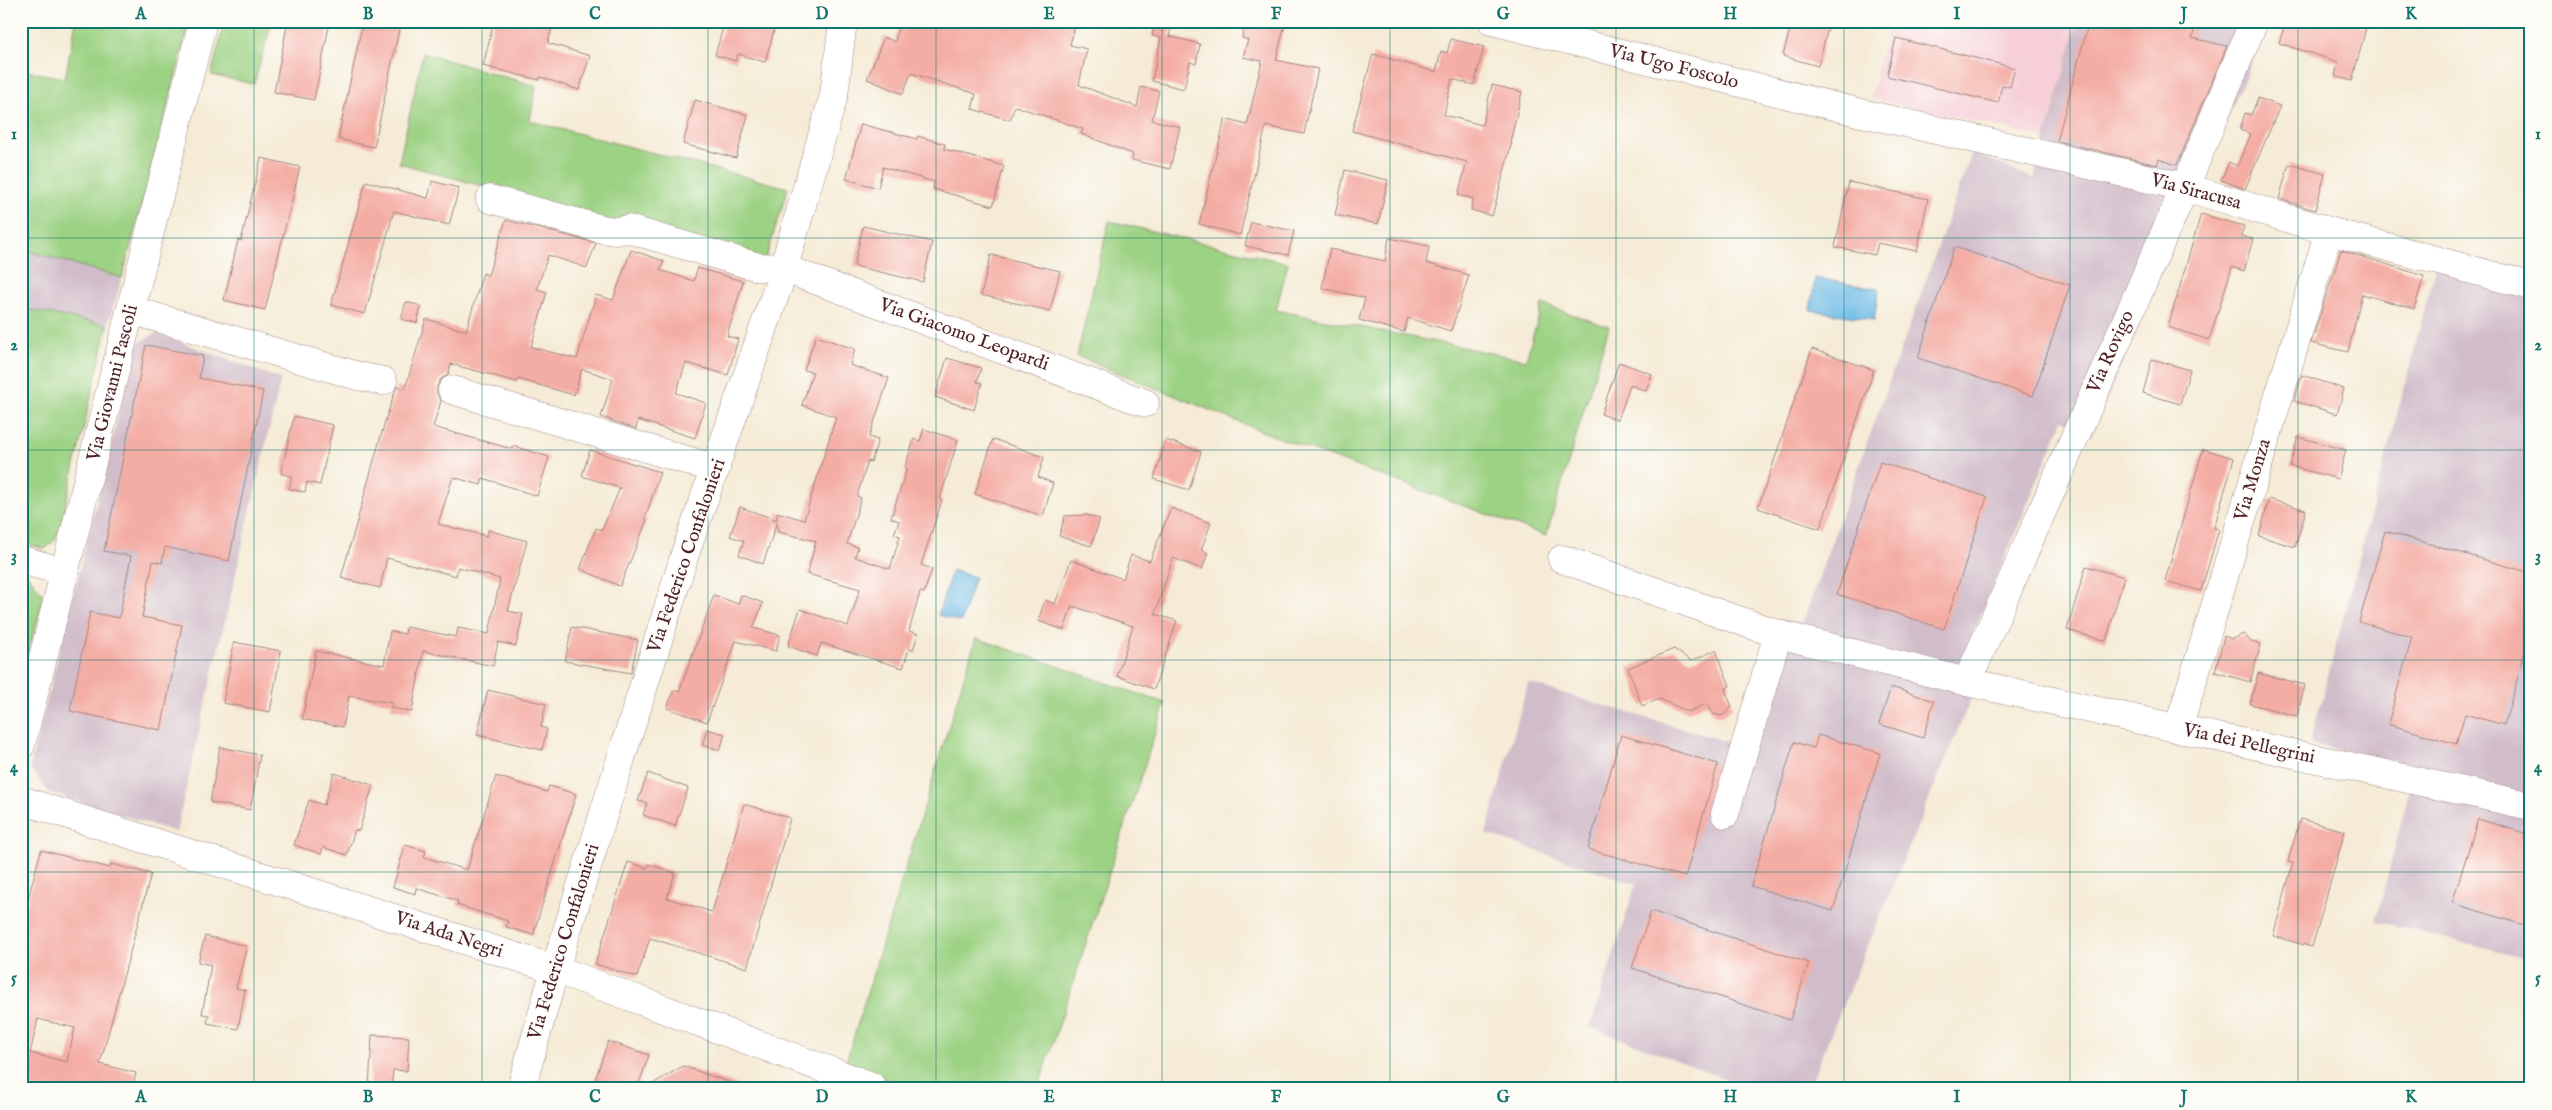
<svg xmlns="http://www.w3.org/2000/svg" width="2552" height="1110" viewBox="0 0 2552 1110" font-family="'IM FELL English',serif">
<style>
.built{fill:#f6cfd8}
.industrial{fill:#d1bdca}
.green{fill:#9cd283;stroke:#737857}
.water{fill:#6cbae6;stroke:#5b6c88}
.building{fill:#f4ada5;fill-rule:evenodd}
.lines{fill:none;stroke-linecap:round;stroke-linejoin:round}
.minor-casing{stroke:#a08580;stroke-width:29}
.minor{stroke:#fff;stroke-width:28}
.grid{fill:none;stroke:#0f766e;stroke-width:1;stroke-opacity:0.55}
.labels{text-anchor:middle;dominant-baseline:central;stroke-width:4;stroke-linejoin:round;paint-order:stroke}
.street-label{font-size:19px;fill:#4a1f2b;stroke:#fdfcf7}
.neatline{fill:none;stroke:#0f766e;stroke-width:2}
.grid-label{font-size:16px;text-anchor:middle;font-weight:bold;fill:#0f766e}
</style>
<rect width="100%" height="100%" fill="#fdfcf7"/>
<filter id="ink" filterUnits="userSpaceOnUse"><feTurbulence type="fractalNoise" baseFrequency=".02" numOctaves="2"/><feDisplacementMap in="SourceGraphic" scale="10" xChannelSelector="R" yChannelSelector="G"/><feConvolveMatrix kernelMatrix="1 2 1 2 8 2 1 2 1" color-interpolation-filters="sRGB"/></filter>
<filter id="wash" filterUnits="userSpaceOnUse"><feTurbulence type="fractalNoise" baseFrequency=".0096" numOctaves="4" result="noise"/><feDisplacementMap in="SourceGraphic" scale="20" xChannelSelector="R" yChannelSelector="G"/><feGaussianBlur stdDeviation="1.12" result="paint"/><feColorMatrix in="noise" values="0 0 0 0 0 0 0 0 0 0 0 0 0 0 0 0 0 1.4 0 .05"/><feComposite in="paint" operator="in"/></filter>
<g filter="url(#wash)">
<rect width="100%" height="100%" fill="#f5ebd6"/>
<polygon class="built" points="1889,21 2078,21 2045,138 1871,98"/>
<g class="industrial">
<polygon points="2078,21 2269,21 2091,436 2063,420 1973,633 1972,696 1808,1089 1752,1089 1590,1027 1636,884 1486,834 1528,683 1735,744 1781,619 1802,624 1972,152 2034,179"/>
<polygon points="21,249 122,278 108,325 21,308"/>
<polygon points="2439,255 2528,280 2531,264 2531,960 2376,921 2416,765 2310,744"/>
<polygon points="156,333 281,379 176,832 48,792 30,768 136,344"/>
</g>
<g class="green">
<polygon points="76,21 190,21 122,278 21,249 21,70 65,78"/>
<polygon points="225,21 272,21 254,84 211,75"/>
<polygon points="423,53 536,86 530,121 788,188 764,264 399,163"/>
<polygon points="1109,221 1288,263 1276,310 1526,360 1542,304 1609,327 1546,536 1266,433 1077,356"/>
<polygon points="21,308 108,325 60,528 55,540 45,549 21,543"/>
<polygon points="21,572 27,574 44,596 21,681"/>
<polygon points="976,638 1165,703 1038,1089 909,1089 846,1062"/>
</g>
<g class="water">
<polygon points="1815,278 1879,289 1874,320 1810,310"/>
<polygon points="952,570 975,577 961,622 938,615"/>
</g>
<g id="blocks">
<g class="building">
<polygon points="288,21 330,21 314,100 274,92"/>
<polygon points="363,21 399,29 374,147 338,139"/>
<polygon points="494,21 553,21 548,43 590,56 579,90 540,77 539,80 483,66"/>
<polygon points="725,21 756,21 775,27 765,62 738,54 736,61 715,55"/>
<polygon points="899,21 1076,21 1070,45 1087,49 1079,85 1137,107 1141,87 1159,91 1152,120 1180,127 1170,169 1132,160 1133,154 1081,134 1083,129 1015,106 1010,120 972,109 976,94 911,73 903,94 867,79 884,37 895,42"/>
<polygon points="1155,21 1173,21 1169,36 1200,44 1196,64 1190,62 1184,89 1152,81 1161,38 1152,36"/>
<polygon points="1246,21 1286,21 1276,60 1318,69 1304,134 1266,126 1240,235 1199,224 1225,119 1247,125 1262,61 1243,57 1248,40 1242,38"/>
<polygon points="1792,21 1830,21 1818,66 1783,56"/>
<polygon points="2089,21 2197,21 2192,38 2227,46 2177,165 2159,159 2157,165 2057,141"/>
<polygon points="2286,21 2340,21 2366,28 2352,81 2335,76 2338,62 2279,43"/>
<polygon points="1896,38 2015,68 2010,87 2002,85 1998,103 1887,76"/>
<polygon points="1451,39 1484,47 1474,85 1452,79 1444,115 1482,125 1492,85 1522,92 1510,142 1512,142 1492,216 1471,210 1473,199 1458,195 1467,162 1352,131 1373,54 1436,72 1441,51 1447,53"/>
<polygon points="2258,98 2280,106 2245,189 2221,180 2229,162 2237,166 2251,134 2240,130 2245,113 2251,115"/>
<polygon points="695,100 748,115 736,158 683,144"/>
<polygon points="861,124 917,139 918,136 945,144 944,149 1004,166 993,206 933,189 934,182 883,167 878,188 846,179"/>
<polygon points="261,158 300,167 265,310 224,300 238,240 241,241"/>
<polygon points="2289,164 2325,174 2315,210 2279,199"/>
<polygon points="1345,170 1388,180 1378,224 1335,215"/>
<polygon points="366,181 428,198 432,181 459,188 449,225 394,211 365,314 331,305"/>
<polygon points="1849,182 1928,199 1917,251 1878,243 1875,255 1835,247"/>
<polygon points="2201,214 2244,226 2241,236 2253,239 2244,271 2232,267 2209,340 2168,327"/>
<polygon points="506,220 596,243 587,268 548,255 537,289 547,292 531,347 577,359 596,295 613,300 631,250 664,261 660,270 694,281 697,268 743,281 727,336 738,339 728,375 686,363 676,393 706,403 695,438 638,420 636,429 601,417 613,379 582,369 574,395 518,379 517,382 451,364 448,375 441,379 437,386 437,394 441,401 433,427 512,449 513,446 549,457 537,496 483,478 481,485 453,477 438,524 487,536 488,530 527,541 508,611 523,614 516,646 498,642 493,666 423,651 412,712 391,708 392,703 349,696 343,727 302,719 316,651 384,665 390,631 405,634 406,627 456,637 458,628 489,634 500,579 458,567 456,576 387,558 380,588 341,578 386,418 397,386 405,389 426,319 466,331 483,273 488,275"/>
<polygon points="1251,222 1294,231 1288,255 1245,246"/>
<polygon points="863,226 932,242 923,282 854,266"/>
<polygon points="1389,238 1429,246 1426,263 1469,275 1451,331 1408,318 1404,332 1359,320 1365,298 1322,288 1330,249 1385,261"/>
<polygon points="1954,247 2070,285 2033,396 1918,358"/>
<polygon points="2341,250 2424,276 2414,309 2362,294 2348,352 2311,343"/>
<polygon points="991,255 1060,271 1050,311 981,295"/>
<polygon points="406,302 421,306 417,323 401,319"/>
<polygon points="816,336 855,349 850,365 889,378 869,437 878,440 871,462 868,461 857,496 861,498 847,544 858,547 855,557 890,569 900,536 894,534 899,521 891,518 907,468 905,467 914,439 920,441 924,429 958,440 940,499 942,500 921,565 932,569 924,593 920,592 909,631 918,634 913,650 909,649 903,668 821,643 817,656 788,646 800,609 848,626 860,589 807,574 816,541 778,532 777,522 763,564 739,555 744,541 730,536 740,507 777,520 777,512 804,520 836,417 802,405 813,372 804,370"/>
<polygon points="146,345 203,356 199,378 263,391 229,561 165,547 162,563 153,561 142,617 182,625 161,730 70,711 90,612 119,618 131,556 104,551"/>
<polygon points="1812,349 1874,370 1820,529 1758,508"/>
<polygon points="947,358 981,368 977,382 982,383 974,410 935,397"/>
<polygon points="2152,359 2190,370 2180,404 2143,393"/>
<polygon points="1619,362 1652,374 1646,391 1630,385 1618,420 1601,414"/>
<polygon points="2302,375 2344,389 2337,414 2294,401"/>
<polygon points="294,416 333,425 320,485 307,482 305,492 289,489 292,476 281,474"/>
<polygon points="2298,437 2346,450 2338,479 2290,466"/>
<polygon points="993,439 1044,457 1038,477 1053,483 1043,516 975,494"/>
<polygon points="1166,440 1201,452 1189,490 1154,479"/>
<polygon points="2203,449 2234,458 2214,528 2219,529 2201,591 2165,581"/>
<polygon points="590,450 660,472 645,519 647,520 620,586 580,569 596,528 602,530 620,488 582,476"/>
<polygon points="1880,462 1987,497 1944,629 1837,594"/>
<polygon points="2269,499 2306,510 2295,547 2259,536"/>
<polygon points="1171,508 1211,523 1201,550 1208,553 1202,569 1173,558 1155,614 1177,621 1154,689 1117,676 1133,626 1072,606 1064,630 1038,621 1045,600 1055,604 1071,560 1123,579 1131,555 1150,561"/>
<polygon points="1086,515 1100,519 1091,546 1059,536 1065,516"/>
<polygon points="2385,531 2531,573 2531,631 2504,725 2465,714 2456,744 2388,724 2412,637 2359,622"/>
<polygon points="2086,566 2124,577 2106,641 2067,630"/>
<polygon points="714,595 738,604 741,595 763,603 753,628 780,635 776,651 736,641 707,722 667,708 674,690 679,692"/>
<polygon points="572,627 638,640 631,673 565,661"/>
<polygon points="2244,634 2251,642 2261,644 2250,682 2215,672 2224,636 2232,639"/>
<polygon points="234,642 281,651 270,712 223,703"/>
<polygon points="1674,649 1691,661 1716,650 1730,686 1725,689 1732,707 1722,716 1713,714 1706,704 1688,712 1660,699 1642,706 1628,668"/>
<polygon points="2258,673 2305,685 2297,716 2250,704"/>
<polygon points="1891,687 1934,701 1923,738 1879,724"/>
<polygon points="488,690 546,704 541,727 547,729 542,750 477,735"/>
<polygon points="707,729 725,734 720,750 702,745"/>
<polygon points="1621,735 1718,764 1685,877 1588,849"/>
<polygon points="1818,735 1880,753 1833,911 1751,886 1794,742 1814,748"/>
<polygon points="220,747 260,755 250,810 210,802"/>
<polygon points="334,773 373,785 359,831 355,830 347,855 323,847 321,854 294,845 309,800 324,805"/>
<polygon points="648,773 688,788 675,826 643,815 647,803 638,801"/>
<polygon points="496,776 547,792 549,786 576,794 533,935 506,927 508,921 457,905 458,901 416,888 415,894 393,887 405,845 426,851 424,857 467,870"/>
<polygon points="744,804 790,818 747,968 650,938 637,977 595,964 628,862 647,868 649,864 675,873 667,898 712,912"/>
<polygon points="2300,819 2345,831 2312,947 2273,936 2293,863 2288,862"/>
<polygon points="2478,819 2531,835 2531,927 2452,903"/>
<path d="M41 850 110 868 111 864 151 874 100 1064 136 1073 132 1089H38L21 1085V925ZM38 1019 75 1028 67 1062 30 1053Z"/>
<polygon points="1651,911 1809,963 1790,1020 1632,968"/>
<polygon points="205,936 247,946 236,988 245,990 238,1029 207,1023 209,1015 202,1014 211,965 198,962"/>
<polygon points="372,1035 409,1037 407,1071 393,1070 391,1089 369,1089"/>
<polygon points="608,1041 649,1055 637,1089 592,1089"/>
<polygon points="683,1066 740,1086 740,1089 644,1089"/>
</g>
</g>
</g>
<g filter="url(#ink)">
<use href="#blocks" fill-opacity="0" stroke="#a08580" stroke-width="1"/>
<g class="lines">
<g class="minor-casing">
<g id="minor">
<polyline points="1492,21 1857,112 2185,187 2329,231 2531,286"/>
<polyline points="490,199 602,229 615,231 628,229 758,267 783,268 1145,403"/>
<polyline points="131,310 358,376 383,381"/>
<polyline points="452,390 716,469"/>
<polyline points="1562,559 1778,634 1967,682 2531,806"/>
<polyline points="21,560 65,572"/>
<polyline points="1967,682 2185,187 2254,21"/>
<polyline points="2178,729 2329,231"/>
<polyline points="21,745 203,21"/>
<polyline points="21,800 555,969 871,1086"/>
<polyline points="1725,814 1778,634"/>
<polyline points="521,1089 555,969 686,551 779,284 834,95 843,21"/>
</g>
</g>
<use href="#minor" class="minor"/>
</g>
</g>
<path class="grid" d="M254 21V1089M482 21V1089M708 21V1089M936 21V1089M1162 21V1089M1390 21V1089M1616 21V1089M1844 21V1089M2070 21V1089M2298 21V1089M21 238H2531M21 450H2531M21 660H2531M21 872H2531"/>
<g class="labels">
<g class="street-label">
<text transform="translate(1674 67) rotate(14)">Via Ugo Foscolo</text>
<text transform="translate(2196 192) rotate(15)">Via Siracusa</text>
<text transform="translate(964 335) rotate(20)">Via Giacomo Leopardi</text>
<text transform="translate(2111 352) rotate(-66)">Via Rovigo</text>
<text transform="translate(113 383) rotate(-76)">Via Giovanni Pascoli</text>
<text transform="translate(2253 480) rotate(-73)">Via Monza</text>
<text transform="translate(687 556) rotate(-71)">Via Federico Confalonieri</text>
<text transform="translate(2249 744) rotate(12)">Via dei Pellegrini</text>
<text transform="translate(449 935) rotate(18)">Via Ada Negri</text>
<text transform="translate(564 942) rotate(-73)">Via Federico Confalonieri</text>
</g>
</g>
<rect width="2552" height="1110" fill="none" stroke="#fdfcf7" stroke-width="55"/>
<rect x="28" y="28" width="2496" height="1054" class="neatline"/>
<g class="grid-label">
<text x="141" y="19">A</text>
<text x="368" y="19">B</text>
<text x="595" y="19">C</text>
<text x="822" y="19">D</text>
<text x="1049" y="19">E</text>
<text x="1276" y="19">F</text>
<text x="1503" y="19">G</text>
<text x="1730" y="19">H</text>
<text x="1957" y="19">I</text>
<text x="2184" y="19">J</text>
<text x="2411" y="19">K</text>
<text x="14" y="139">1</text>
<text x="2538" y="139">1</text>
<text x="14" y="350">2</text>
<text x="2538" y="350">2</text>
<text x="14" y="561">3</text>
<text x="2538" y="561">3</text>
<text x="14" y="772">4</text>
<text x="2538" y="772">4</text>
<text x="14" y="983">5</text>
<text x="2538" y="983">5</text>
<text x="141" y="1102">A</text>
<text x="368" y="1102">B</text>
<text x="595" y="1102">C</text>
<text x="822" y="1102">D</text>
<text x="1049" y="1102">E</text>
<text x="1276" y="1102">F</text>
<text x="1503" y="1102">G</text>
<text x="1730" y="1102">H</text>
<text x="1957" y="1102">I</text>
<text x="2184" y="1102">J</text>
<text x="2411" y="1102">K</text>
</g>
</svg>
